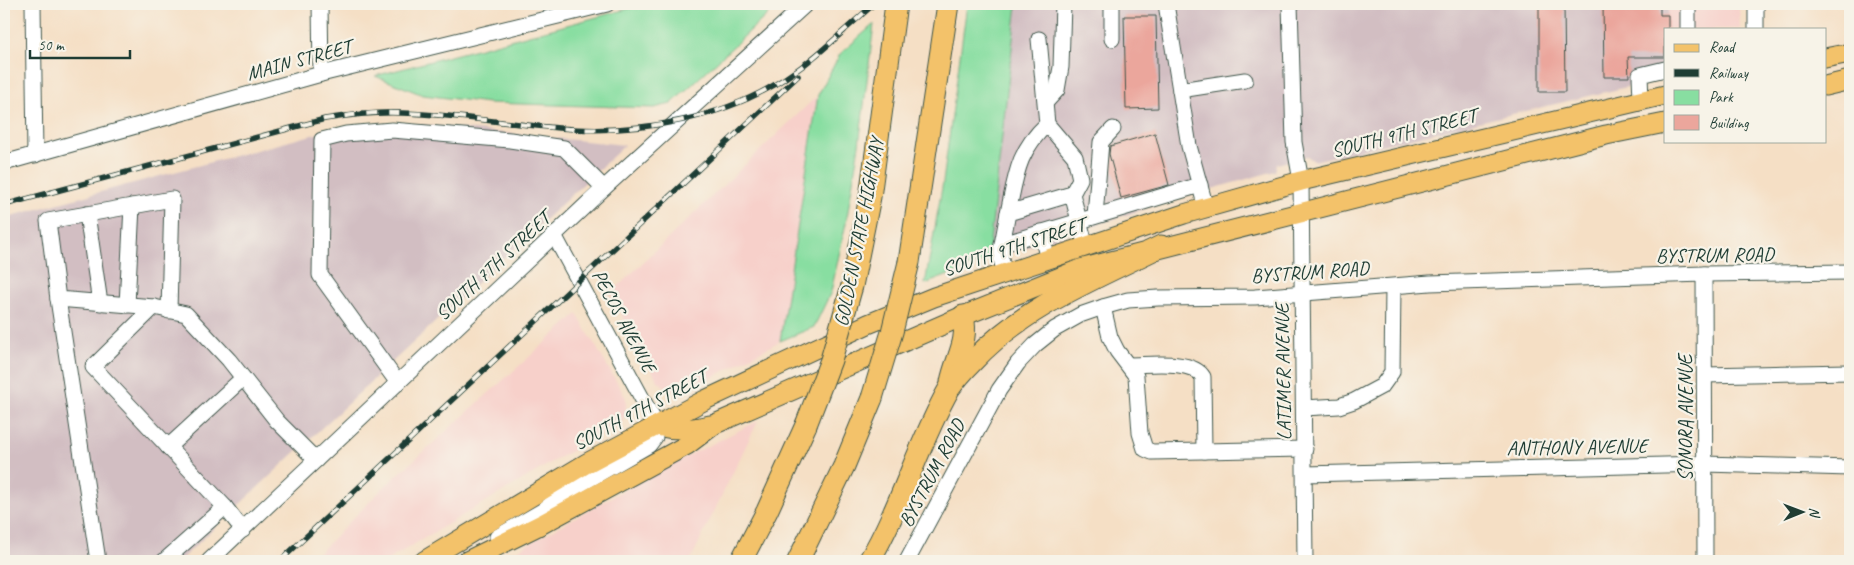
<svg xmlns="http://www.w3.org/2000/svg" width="1854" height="565" viewBox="0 0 1854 565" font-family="Caveat,sans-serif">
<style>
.built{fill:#f7d0ca}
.industrial{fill:#d2bec2}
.green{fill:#88dea1;stroke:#548e6a}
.building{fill:#eba69c}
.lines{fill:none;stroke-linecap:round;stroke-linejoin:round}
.minor-casing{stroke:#3f554a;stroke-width:17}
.major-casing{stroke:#3f554a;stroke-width:21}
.highway-casing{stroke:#3f554a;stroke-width:23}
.minor{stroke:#fff;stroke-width:15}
.major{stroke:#f3c26a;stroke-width:19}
.highway{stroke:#f3c26a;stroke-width:21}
.rail-casing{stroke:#1f3d34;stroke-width:5.5}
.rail{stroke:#f7f3e8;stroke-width:4;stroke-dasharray:11;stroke-linecap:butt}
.highway-bridge-casing{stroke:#3f554a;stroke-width:23;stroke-linecap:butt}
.highway-bridge{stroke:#f3c26a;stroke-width:21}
.labels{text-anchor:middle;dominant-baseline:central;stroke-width:4.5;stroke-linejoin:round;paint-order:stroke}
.street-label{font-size:20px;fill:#1f3d34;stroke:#f7f3e8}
</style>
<rect width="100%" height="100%" fill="#f7f3e8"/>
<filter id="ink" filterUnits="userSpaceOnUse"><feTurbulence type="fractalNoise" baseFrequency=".02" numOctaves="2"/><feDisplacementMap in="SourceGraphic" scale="10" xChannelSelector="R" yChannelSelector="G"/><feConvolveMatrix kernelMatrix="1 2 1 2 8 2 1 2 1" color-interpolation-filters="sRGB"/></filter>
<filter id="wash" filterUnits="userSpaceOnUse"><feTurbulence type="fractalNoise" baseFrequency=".0096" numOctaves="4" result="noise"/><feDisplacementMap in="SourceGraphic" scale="20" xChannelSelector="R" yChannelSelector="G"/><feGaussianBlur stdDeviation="1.12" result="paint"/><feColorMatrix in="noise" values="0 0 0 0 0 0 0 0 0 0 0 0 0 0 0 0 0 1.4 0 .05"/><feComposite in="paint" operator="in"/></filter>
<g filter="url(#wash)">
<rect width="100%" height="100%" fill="#f5dfc5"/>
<g class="built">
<polygon points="1668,4 1739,4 1740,29 1668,29"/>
<polygon points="818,95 780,341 687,391 670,391 658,381 610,294"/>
<polygon points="577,314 626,398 626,413 620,426 564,455 386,561 311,561 383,488"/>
<polygon points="758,421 690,561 498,561 658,471"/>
</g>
<g class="industrial">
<polygon points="1017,4 1668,4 1668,29 1665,29 1665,78 1314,161 1307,156 1277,164 1275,171 1166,202 988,260"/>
<polygon points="370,124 415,124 625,145 179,561 4,561 4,218 323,132"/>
</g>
<g class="green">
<polygon points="646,4 779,4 671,104 654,108 488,103 423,95 375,76"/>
<polygon points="967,4 1017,4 988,260 925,284 943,182"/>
<polygon points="874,24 859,145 846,223 831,292 814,327 780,341 818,95 840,54"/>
</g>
<g id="blocks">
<g class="building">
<polygon points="1539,4 1564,4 1565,92 1539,92"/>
<polygon points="1603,4 1660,4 1660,15 1668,15 1668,29 1665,29 1665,57 1628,57 1629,77 1604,77"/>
<polygon points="1124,16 1156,16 1158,108 1126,109"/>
<polygon points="1155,133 1169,185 1121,198 1109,154 1110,146"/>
</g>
</g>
</g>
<g filter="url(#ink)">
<use href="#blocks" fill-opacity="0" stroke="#3f554a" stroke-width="1"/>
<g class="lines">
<g class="minor-casing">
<g id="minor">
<polyline points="33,4 35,155"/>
<polyline points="320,4 321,74"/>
<polyline points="1112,4 1112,39"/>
<polyline points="1166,4 1189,146 1206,208"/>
<polyline points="1290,4 1294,142 1301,181 1305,561"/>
<polyline points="1756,4 1756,29"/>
<polyline points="1688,29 1688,4"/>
<polyline points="1180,90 1245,80"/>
<polyline points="1641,101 1640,75 1665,69"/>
<polyline points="1046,102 1057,90 1061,67 1063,4"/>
<polyline points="1047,124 1075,157 1080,179 1072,194"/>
<polyline points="4,163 321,74 607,4"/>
<path d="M1008 213C1016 176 1017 152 1047 124L1039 39"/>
<polyline points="87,214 100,303"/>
<polyline points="1095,216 1101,142 1113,129"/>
<polyline points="1041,232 1048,260"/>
<polyline points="1003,244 1200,185"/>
<polyline points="1005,274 1000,255 1008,213 1072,194 1086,247"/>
<polyline points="1704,274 1705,561"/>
<polyline points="58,299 98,561"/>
<polyline points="127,305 132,206"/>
<polyline points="154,307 58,299 48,221 172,199 169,311"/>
<polyline points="1103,307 1110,337 1117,351 1136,376 1140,433 1145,449 1152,452 1305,449"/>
<path d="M1130 365C1149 365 1193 359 1203 377L1204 451"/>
<polyline points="1705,375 1850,372"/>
<polyline points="398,383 320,275 322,140 346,134 392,130 510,140 564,148 604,188"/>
<polyline points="1304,408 1339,406 1354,401 1382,386 1392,372 1393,287"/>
<polyline points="168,447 243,378"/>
<polyline points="1305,474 1704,464 1850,468"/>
<polyline points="243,530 225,507 93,367 154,307 186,314 229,360 277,421 316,460"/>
<polyline points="497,537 542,511 562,495 649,445 655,437 657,426 554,235"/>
<polyline points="164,561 225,507"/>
<polyline points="209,561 604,188 806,4"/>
<polyline points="907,561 999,390 1018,363 1035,345 1055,329 1080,315 1103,307 1128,300 1158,298 1255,297 1430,283 1704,274 1850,272"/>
</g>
</g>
<g class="major-casing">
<g id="major">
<polyline points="1825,58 1850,53"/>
<polyline points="1825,86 1850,80"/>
<path d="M657 426C677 431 691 429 710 425"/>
<polyline points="424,561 587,463 705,400 868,324 934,297 1184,214 1301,181 1665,95"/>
<polyline points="467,561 542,524 687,445 715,424 963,316 1080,269 1606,135 1665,123"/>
</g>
</g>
<g class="highway-casing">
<g id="highway">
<polyline points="909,262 948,4"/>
<polyline points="852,286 870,197 896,4"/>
<path d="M951 382C956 357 969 342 963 316"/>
<polyline points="741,561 767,511 806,425"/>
<polyline points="798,561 844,466 872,398"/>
<path d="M869 561C901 507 918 444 949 389 956 379 965 369 974 360 1025 306 1095 279 1161 246"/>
</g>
</g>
<use href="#minor" class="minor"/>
<use href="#major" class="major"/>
<use href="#highway" class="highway"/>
<g class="rail-casing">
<g id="rail">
<polyline points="839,35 874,4"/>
<path d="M4 205 325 119C350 115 375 112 401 113 454 114 506 124 559 128 638 135 729 119 794 72 812 60 828 45 844 31"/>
<polyline points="280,561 798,76"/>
</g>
</g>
<use href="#rail" class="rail"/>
<g class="highway-bridge-casing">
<g id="highway-bridge">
<polyline points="872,398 892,332 909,262"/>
<polyline points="806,425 831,360 852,286"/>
</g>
</g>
<use href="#highway-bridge" class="highway-bridge"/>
</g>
</g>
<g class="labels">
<g class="street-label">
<text transform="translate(299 60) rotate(-15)">MAIN STREET</text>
<text transform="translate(1404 133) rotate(-14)">SOUTH 9TH STREET</text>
<text transform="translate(859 232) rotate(-79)">GOLDEN STATE HIGHWAY</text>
<text transform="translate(1014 247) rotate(-18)">SOUTH 9TH STREET</text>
<text transform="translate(1715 255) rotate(-1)">BYSTRUM ROAD</text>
<text transform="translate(493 266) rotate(-43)">SOUTH 7TH STREET</text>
<text transform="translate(1310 272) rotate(-4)">BYSTRUM ROAD</text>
<text transform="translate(624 321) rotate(62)">PECOS AVENUE</text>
<text transform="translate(1283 372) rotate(-91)">LATIMER AVENUE</text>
<text transform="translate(640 410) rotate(-28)">SOUTH 9TH STREET</text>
<text transform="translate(1685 418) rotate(-90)">SONORA AVENUE</text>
<text transform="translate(1577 447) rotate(-1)">ANTHONY AVENUE</text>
<text transform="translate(932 473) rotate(-62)">BYSTRUM ROAD</text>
</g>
</g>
<rect width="1854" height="565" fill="none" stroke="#f7f3e8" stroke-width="20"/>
<rect x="1664" y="28" width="162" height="115" fill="#f7f3e8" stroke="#a1aaa0"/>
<rect x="1674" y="44" width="25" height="8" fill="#f3c26a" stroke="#a1aaa0"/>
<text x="1709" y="52" font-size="15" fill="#1f3d34">Road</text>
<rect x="1674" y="69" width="25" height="8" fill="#1f3d34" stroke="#a1aaa0"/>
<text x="1709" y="78" font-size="15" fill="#1f3d34">Railway</text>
<rect x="1674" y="90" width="25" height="15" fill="#88dea1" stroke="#a1aaa0"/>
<text x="1709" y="102" font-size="15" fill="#1f3d34">Park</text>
<rect x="1674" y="115" width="25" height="15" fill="#eba69c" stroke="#a1aaa0"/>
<text x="1709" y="128" font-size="15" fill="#1f3d34">Building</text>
<g transform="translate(1802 512) rotate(89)" stroke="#f7f3e8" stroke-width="4" paint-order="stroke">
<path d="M0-4L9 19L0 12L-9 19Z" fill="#1f3d34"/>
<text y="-8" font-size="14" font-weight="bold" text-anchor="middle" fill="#1f3d34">N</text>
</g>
<path d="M30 50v8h100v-8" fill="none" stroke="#1f3d34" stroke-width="2.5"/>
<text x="38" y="50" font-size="15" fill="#1f3d34" stroke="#f7f3e8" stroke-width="4" paint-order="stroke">50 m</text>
</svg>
